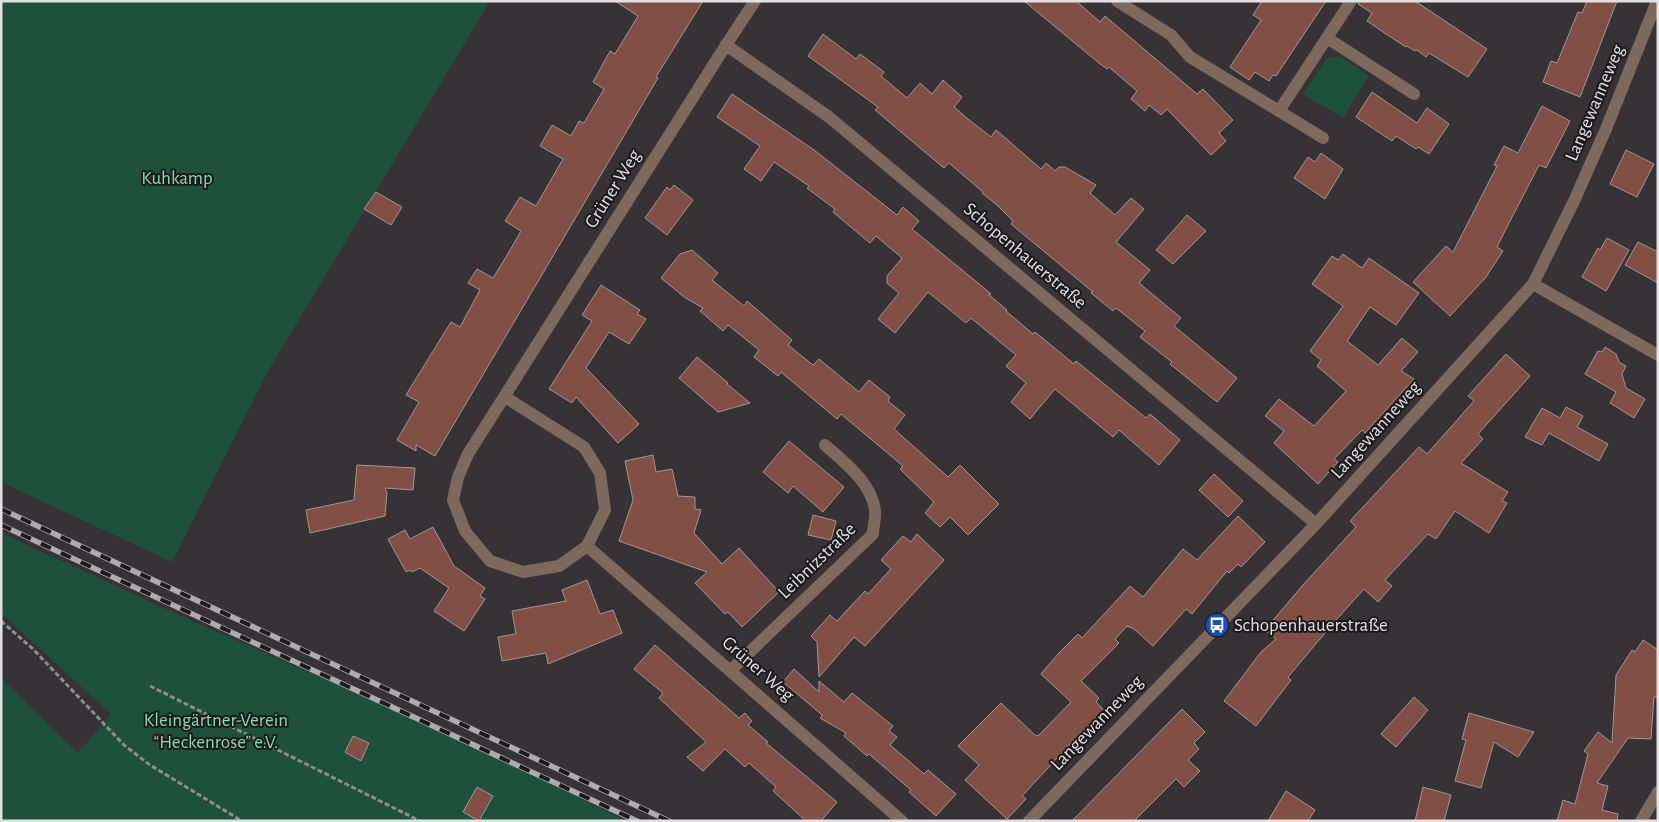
<svg xmlns="http://www.w3.org/2000/svg" width="1659" height="822" viewBox="0 0 1659 822" font-family="'Alegreya Sans',sans-serif">
<style>
.green{fill:#1e513c}
.building{fill:#814f44;stroke:#a09896}
.lines{fill:none;stroke-linecap:round;stroke-linejoin:round}
.path{stroke:#8f8c90;stroke-width:3;stroke-dasharray:5 2.5;stroke-linecap:butt}
.minor{stroke:#7d6a5d;stroke-width:12}
.rail-casing{stroke:#aeabae;stroke-width:5.5}
.rail{stroke:#1c1a1c;stroke-width:4;stroke-dasharray:11;stroke-linecap:butt}
.labels{text-anchor:middle;dominant-baseline:central;stroke-width:4;stroke-linejoin:round;paint-order:stroke}
.street-label{font-size:19px;fill:#e2e0e3;stroke:#1c1a1c}
.park-label{font-size:19px;fill:#86dbb4;stroke:#1c1a1c}
.poi-label{font-size:19px;fill:#e2e0e3;stroke:#1c1a1c;text-anchor:start}
</style>
<rect width="100%" height="100%" fill="#363236"/>
<g class="green">
<polygon points="1,1 490,1 268,371 172,562 1,482"/>
<polygon points="1340,56 1369,76 1343,118 1303,94 1327,58"/>
<polygon points="1,533 192,621 443,730 626,821 1,821 1,678 78,753 111,714 1,613"/>
</g>
<g class="building">
<polygon points="615,1 703,1 656,77 658,78 435,456 416,445 416,451 397,440 419,402 406,395 451,322 460,327 480,290 468,283 477,269 493,278 506,257 521,231 505,221 520,197 536,206 563,159 540,146 552,125 571,136 579,121 584,123 604,89 593,82 610,51 615,54 638,16"/>
<polygon points="1024,1 1076,1 1100,22 1105,16 1197,94 1203,89 1233,120 1219,133 1226,141 1211,155 1167,109 1161,115 1149,105 1145,111 1131,99 1137,91 1109,67 1107,69 1099,63"/>
<polygon points="1262,1 1326,1 1276,76 1273,75 1269,81 1255,72 1249,80 1230,67 1261,20 1253,15"/>
<polygon points="1359,1 1415,1 1487,49 1468,77 1429,53 1426,57 1417,50 1415,51 1407,46 1406,47 1386,34 1367,21 1372,13 1358,4"/>
<polygon points="1587,1 1617,1 1580,97 1543,82 1551,61 1557,63 1578,12 1582,13"/>
<polygon points="823,34 856,59 860,54 884,72 881,76 907,98 920,83 932,94 943,80 962,97 954,107 968,119 991,137 996,130 1041,169 1046,163 1055,171 1059,167 1065,167 1096,185 1090,193 1115,215 1131,198 1144,209 1116,242 1150,270 1139,283 1181,318 1174,326 1237,378 1217,402 1170,364 1172,362 1140,337 1145,331 1116,308 1113,311 1091,293 1093,292 1011,224 1013,221 997,205 982,193 983,192 949,163 944,168 875,110 878,107 808,56"/>
<polygon points="1372,92 1417,123 1427,108 1449,124 1429,154 1418,147 1416,149 1396,136 1392,141 1356,117"/>
<polygon points="732,94 814,150 897,215 903,207 919,221 912,229 984,288 991,294 989,295 1007,310 1006,311 1033,334 1035,332 1074,364 1076,361 1146,418 1150,414 1180,440 1159,465 1119,430 1113,437 1055,389 1030,419 1011,402 1026,383 1006,366 1016,355 971,318 966,323 928,292 895,333 878,319 899,293 887,283 887,276 902,258 876,236 870,243 833,212 835,209 807,188 809,186 774,162 761,181 744,169 760,146 717,117"/>
<polygon points="1542,106 1570,121 1546,168 1539,165 1509,223 1497,247 1503,251 1486,277 1450,316 1413,282 1446,246 1453,252 1497,166 1494,165 1504,146 1518,153"/>
<polygon points="1626,150 1654,164 1637,197 1610,184"/>
<polygon points="1321,153 1343,169 1325,199 1294,178 1308,157 1315,162"/>
<polygon points="674,185 693,200 667,235 645,218 667,187 670,190"/>
<polygon points="376,192 402,207 391,225 364,209"/>
<polygon points="1187,215 1206,231 1173,264 1156,250"/>
<polygon points="1607,238 1629,250 1606,291 1582,277 1598,248 1600,250"/>
<polygon points="1638,242 1658,252 1658,283 1625,265"/>
<polygon points="692,250 718,273 712,280 744,306 747,301 792,340 788,345 813,365 819,359 859,392 869,380 880,389 890,397 888,401 905,415 894,429 948,477 960,465 999,504 968,535 950,517 940,527 925,513 934,502 900,469 903,466 841,414 837,419 781,372 778,376 754,357 759,350 728,325 723,331 700,311 703,308 684,297 661,278 680,254"/>
<polygon points="1343,254 1362,268 1369,258 1419,293 1396,325 1370,307 1347,341 1378,365 1402,338 1418,352 1401,371 1414,379 1365,433 1362,430 1334,459 1338,462 1318,484 1274,443 1284,431 1265,416 1279,399 1314,426 1346,391 1317,366 1321,360 1310,351 1343,306 1312,284 1332,256 1338,260"/>
<polygon points="601,285 640,310 637,314 646,319 629,344 609,332 586,368 639,424 618,443 576,397 572,403 549,389 592,321 582,315"/>
<polygon points="1605,347 1616,354 1619,362 1626,366 1622,374 1626,388 1645,399 1634,418 1610,403 1616,392 1585,374 1598,351 1602,352"/>
<polygon points="1506,354 1530,376 1478,434 1483,439 1461,463 1508,492 1502,501 1507,503 1489,533 1455,511 1436,539 1428,534 1385,580 1392,586 1378,602 1364,589 1336,620 1288,677 1291,680 1256,726 1224,701 1261,652 1276,639 1265,630 1302,586 1356,527 1350,521 1419,447 1427,454 1474,401 1468,396"/>
<polygon points="697,357 728,383 727,384 750,403 718,412 679,378"/>
<polygon points="1566,407 1583,416 1577,427 1608,444 1599,461 1549,433 1542,445 1525,437 1542,408 1560,418"/>
<polygon points="789,441 844,487 823,512 793,486 788,493 763,472"/>
<polygon points="653,455 656,472 672,469 678,496 695,497 695,509 701,510 694,533 722,564 739,548 779,592 742,627 728,612 725,614 695,583 707,572 619,541 633,500 625,461"/>
<polygon points="357,465 415,468 413,490 385,488 387,493 385,516 310,533 306,510 354,500"/>
<polygon points="1214,474 1243,501 1228,517 1199,490"/>
<polygon points="813,515 836,521 831,540 808,535"/>
<polygon points="1238,516 1265,542 1241,567 1238,564 1229,573 1227,571 1192,614 1186,609 1153,646 1134,629 1127,626 1115,639 1119,643 1081,681 1099,698 1096,702 1104,710 1084,731 1083,730 1022,796 1026,799 1007,819 965,780 979,765 958,746 1001,703 1036,736 1039,735 1071,702 1041,674 1059,653 1078,634 1082,638 1130,586 1143,597 1183,549 1197,560"/>
<polygon points="433,527 454,566 485,588 480,596 485,599 464,631 434,611 449,588 420,568 412,572 410,570 406,572 388,539 405,530 410,539"/>
<polygon points="917,534 944,560 865,646 854,637 819,677 817,642 811,636 830,615 837,621 865,591 868,594 891,569 881,560 903,536 911,542"/>
<polygon points="587,580 600,614 613,610 622,633 548,664 546,653 502,661 498,637 516,634 512,611 566,601 562,590"/>
<polygon points="1643,640 1658,650 1658,697 1654,697 1651,739 1628,738 1597,783 1608,786 1602,810 1618,814 1617,821 1557,821 1563,800 1575,804 1588,754 1584,751 1598,732 1612,743 1616,675 1632,650 1635,652"/>
<polygon points="655,645 739,718 745,713 752,721 748,725 768,742 766,743 837,802 821,821 806,821 773,791 776,787 749,763 745,767 725,749 703,771 687,757 706,742 659,698 663,693 634,669"/>
<polygon points="794,669 819,692 819,681 844,702 852,693 893,726 889,731 897,737 890,745 924,774 928,770 956,794 936,816 909,792 911,790 869,754 867,756 844,736 846,733 820,718 822,716 821,714 783,682"/>
<polygon points="1414,697 1428,710 1396,747 1381,734"/>
<polygon points="1182,709 1205,732 1194,743 1199,749 1188,760 1200,771 1184,787 1176,779 1134,821 1072,821"/>
<polygon points="1469,713 1534,732 1518,757 1494,742 1481,788 1455,781 1466,740 1462,739"/>
<polygon points="353,736 369,743 361,761 345,752"/>
<polygon points="477,787 493,796 479,821 463,812"/>
<polygon points="1423,787 1451,795 1444,821 1415,821"/>
<polygon points="1286,791 1315,810 1308,821 1268,821"/>
</g>
<g class="lines">
<g class="path">
<polyline points="1,621 33,649 124,745 150,765 242,821"/>
<polyline points="150,686 420,821"/>
</g>
<g class="minor">
<polyline points="1117,1 1171,35 1190,57 1279,111 1351,1"/>
<polyline points="1327,38 1414,94"/>
<polyline points="726,45 829,117 1316,524"/>
<polyline points="1279,111 1323,138"/>
<polyline points="1533,284 1658,355"/>
<polyline points="505,397 584,447 600,473 605,510 587,546 559,566 523,572 490,561 465,531 453,500 458,477 468,454 726,45 755,1"/>
<polyline points="587,546 902,821"/>
<path d="M731 670 873 534C873 527 876 518 875 510 871 482 845 463 825 445"/>
<polyline points="1029,821 1316,524 1533,284 1574,201 1606,129 1657,1"/>
<polyline points="1641,821 1658,792"/>
</g>
<g class="rail-casing">
<g id="rail">
<polyline points="1,509 669,821"/>
<polyline points="1,525 637,821"/>
</g>
</g>
<use href="#rail" class="rail"/>
</g>
<defs>
<g id="bus-disc" transform="scale(1.25)"><circle r="9.5" fill="#1a4fb4" stroke="#1c1a1c"/><path d="M-5-6H5V4H4V6H2V4H-2V6H-4V4H-5ZM-3.5-4V0h7V-4ZM-3.5 1.2v1.5H-2V1.2ZM2 1.2v1.5H3.5V1.2Z" fill="#fff"/></g>
</defs>
<g fill-rule="evenodd">
<use href="#bus-disc" x="1217" y="625"/>
</g>
<g class="labels">
<g class="street-label">
<text transform="translate(1595 103) rotate(-67)">Langewanneweg</text>
<text transform="translate(613 189) rotate(-58)">Grüner Weg</text>
<text transform="translate(1025 256) rotate(40)">Schopenhauerstraße</text>
<text transform="translate(1376 430) rotate(-48)">Langewanneweg</text>
<text transform="translate(817 561) rotate(-44)">Leibnizstraße</text>
<text transform="translate(758 669) rotate(41)">Grüner Weg</text>
<text transform="translate(1097 723) rotate(-46)">Langewanneweg</text>
</g>
<g class="park-label">
<text x="177" y="178">Kuhkamp</text>
<text x="216" y="720">Kleingärtner-Verein<tspan x="216" dy="22">“Heckenrose” e.V.</tspan></text>
</g>
<g class="poi-label">
<text x="1234" y="625">Schopenhauerstraße</text>
</g>
</g>
<rect width="1659" height="822" fill="none" stroke="#e2e0e3" stroke-width="5"/>
</svg>
